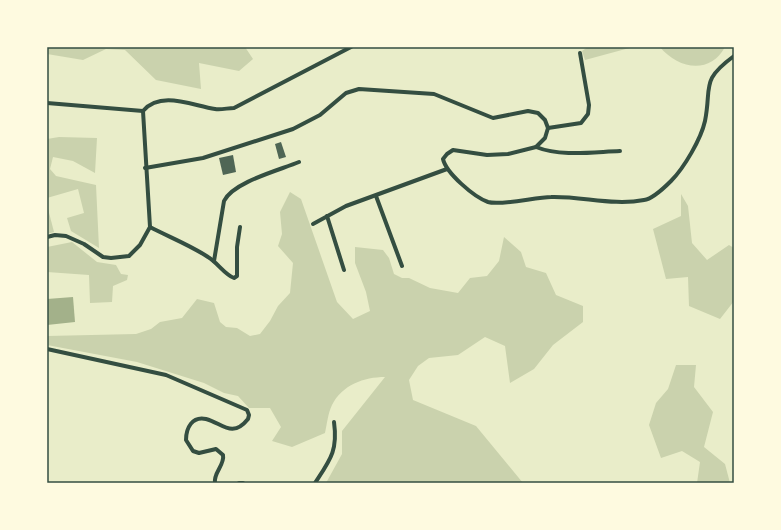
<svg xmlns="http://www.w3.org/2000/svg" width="781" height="530" viewBox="0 0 781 530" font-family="Cabin,sans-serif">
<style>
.green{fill:#cad2ad}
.water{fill:#a3b18a}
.building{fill:#4f6655}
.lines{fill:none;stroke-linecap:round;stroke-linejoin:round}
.minor{stroke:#344e41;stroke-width:4}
.neatline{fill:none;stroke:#344e41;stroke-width:1.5}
</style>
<rect width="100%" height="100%" fill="#e9edc9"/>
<g class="green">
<polygon points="47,47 245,47 253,59 239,71 199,63 201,89 156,80 125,50 106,49 83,60 47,54"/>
<polygon points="588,47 633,47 585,60 582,51"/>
<path d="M660 47H725C710 75 678 69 660 47Z"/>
<polygon points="59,137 97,138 95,173 73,161 53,157 50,169 56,176 96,185 99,248 71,231 67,218 84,213 78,189 47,198 47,139"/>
<path d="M290 192 301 199 337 302 353 319 370 311 366 292 355 263V247L383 250 389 258 394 274 402 278H409L430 288 458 293 470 278 487 276 499 261 504 237 521 252 526 267 546 273 556 295 583 306V322L553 345 534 369 510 383 505 346 485 337 458 355 429 358 418 366 409 380 413 400 476 426 523 483H326L342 454V431L385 377C364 377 342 385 332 405 328 413 327 424 325 433L292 447 272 441 281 427 270 408H249L238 396 224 393 204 383 137 362 47 345V336L136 334 151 329 160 322 182 318 197 299 214 303 220 322 226 327 237 328 250 336 260 334 270 321 278 306 290 293 293 263 278 246 282 234 280 212Z"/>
<polygon points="681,194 688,206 692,243 707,260 729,245 734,248 734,301 720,319 689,306 688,277 666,279 653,229 681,216"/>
<polygon points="47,205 54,232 47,234"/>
<polygon points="72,242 97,262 116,265 121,274 128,275 127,280 113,286 112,302 90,303 89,275 47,272 47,247"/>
<polygon points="676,365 696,365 694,387 713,412 704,447 725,464 730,483 697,483 700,462 682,451 661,458 649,425 656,403 668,389"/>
</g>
<polygon class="water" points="73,297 75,322 47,325 47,299"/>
<g class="building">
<polygon points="281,142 286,157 279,159 275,144"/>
<polygon points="233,155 236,172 223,175 219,158"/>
</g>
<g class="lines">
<g class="minor">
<polyline points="47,103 143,111"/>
<path d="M143 111C161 90 193 106 215 109 221 110 228 108 234 108L351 47"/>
<polyline points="548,128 581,123 588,114 589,105 580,53"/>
<path d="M536 147C561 157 593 152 620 151"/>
<path d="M145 168 203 158 293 129 320 115 346 93 359 89 434 94 493 118 528 111 538 113 545 120 548 128 545 138 536 147 508 154 487 155 453 150 447 154 443 159C446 173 474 197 488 202 501 206 536 197 551 197 582 196 613 206 644 200 652 199 665 187 671 181 684 168 701 139 705 121 712 86 700 81 734 56"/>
<polyline points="376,196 402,266"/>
<polyline points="327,216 344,270"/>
<polyline points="313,224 346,206 447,169"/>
<path d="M150 227C169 237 190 245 208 257 218 263 224 274 234 278L237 276V247L240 227"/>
<polyline points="47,237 55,235 66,236 84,244 103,257 111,258 129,256 140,245 150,227 143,111"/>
<path d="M214 261 224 201C233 182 280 170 299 162"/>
<path d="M47 349 166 375 247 410 249 415 248 419C232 439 222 423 206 419 192 416 186 428 186 440L193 451 199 453 216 449 223 455C225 465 213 473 215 483"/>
<polyline points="239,483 243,483"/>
<path d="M315 483C330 460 338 451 334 422"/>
</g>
</g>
<rect width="781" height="530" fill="none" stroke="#fefae0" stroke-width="96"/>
<rect x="48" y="48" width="685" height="434" class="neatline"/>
</svg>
